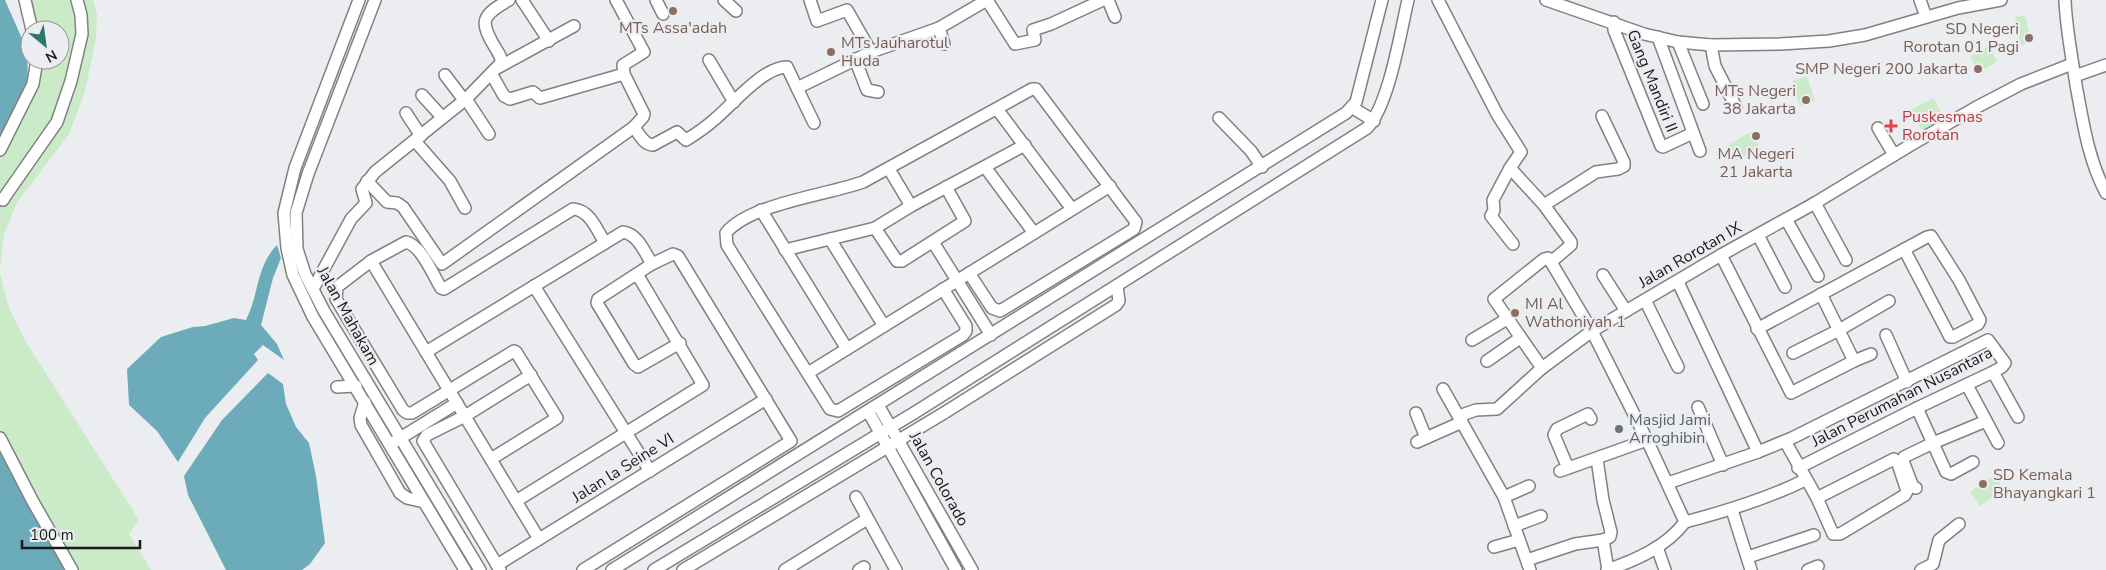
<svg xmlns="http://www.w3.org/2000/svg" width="2106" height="570" viewBox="0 0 2106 570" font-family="'Nunito Sans',sans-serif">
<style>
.green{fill:#caeac8}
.water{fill:#6cabb9}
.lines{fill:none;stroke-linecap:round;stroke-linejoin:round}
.minor-casing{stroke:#808183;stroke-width:14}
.minor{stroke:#fff;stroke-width:11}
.education-dot{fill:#8d6e63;stroke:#ecedf0;stroke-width:2}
.health-dot{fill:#e0444e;stroke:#ecedf0;stroke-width:2}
.worship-dot{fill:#6b7280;stroke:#ecedf0;stroke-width:2}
.labels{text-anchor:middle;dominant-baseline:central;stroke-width:4.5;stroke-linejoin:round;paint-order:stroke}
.education-label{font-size:16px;fill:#785e54;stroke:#ecedf0;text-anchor:end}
.street-label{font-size:16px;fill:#191a1b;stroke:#ecedf0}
.health-label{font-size:16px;fill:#be3a42;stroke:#ecedf0;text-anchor:start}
.worship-label{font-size:16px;fill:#5b616d;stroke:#ecedf0;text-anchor:start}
</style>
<rect width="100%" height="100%" fill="#ecedf0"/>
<g class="green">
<polygon points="23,0 93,0 97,14 96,39 85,91 69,134 17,203 4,234 0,270 0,150 37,60 60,60 60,30 32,30"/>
<polygon points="2025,15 2031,42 2021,45 2015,17"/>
<polygon points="1989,46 1997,62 1979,72 1970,57"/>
<polygon points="1807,76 1815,101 1800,106 1792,81"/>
<polygon points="1933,98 1944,118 1922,130 1911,110"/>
<polygon points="1751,132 1760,148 1735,161 1726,146"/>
<polygon points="0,273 9,308 26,342 139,520 129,534 151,570 72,570 0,439"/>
<polygon points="1994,475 2004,489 1980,506 1970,492"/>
</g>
<g class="water">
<polygon points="0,0 5,0 27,50 28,80 23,106 0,150"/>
<path d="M277 245 281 258 273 278 261 325 277 344 284 360 263 345 254 354 258 360 205 418 178 462 157 431 129 405 127 369 161 337 193 327 205 326 234 318 246 320C259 295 256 266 277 245Z"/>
<polygon points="268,373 283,384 286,404 296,427 309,443 316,476 325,543 310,564 302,570 226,570 188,495 184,476 222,420"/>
<polygon points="0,438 72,570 0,570"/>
</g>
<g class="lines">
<g class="minor-casing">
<g id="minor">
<polyline points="25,0 32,30"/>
<polyline points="359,0 295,168 284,213 287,248 293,275 313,317 465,570"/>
<polyline points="375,0 308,174 296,213 297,249 305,274 324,311 480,570"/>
<polyline points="522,0 549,41"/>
<polyline points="616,0 644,52 623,65 624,74"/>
<polyline points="656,0 663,14"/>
<polyline points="724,0 736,11"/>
<polyline points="810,0 817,21 847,10 871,52"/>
<polyline points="987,0 1015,44 1035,40 1033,30 1051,24 1103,0"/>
<polyline points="1108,0 1115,17"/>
<polyline points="1438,0 1497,114 1521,152 1510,168 1544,205 1571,242 1571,245 1551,262 1592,331 1542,368 1497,409 1476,410 1459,416"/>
<polyline points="1546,0 1644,34 1678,42 1711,45 1780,44 1829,41 1865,35 1958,8 2001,0"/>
<polyline points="1920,0 1926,17"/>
<path d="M2065 0C2066 28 2072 57 2076 85 2083 122 2088 159 2106 193"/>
<polyline points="1614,22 1614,30 1661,146 1663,147 1693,133"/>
<polyline points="939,28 944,44"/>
<polyline points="1658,37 1700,151"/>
<polyline points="1678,42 1703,104"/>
<polyline points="1711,45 1715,66 1736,107"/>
<polyline points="855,59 867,90 878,92"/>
<polyline points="709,60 734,102"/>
<polyline points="497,68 574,26"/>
<polyline points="445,75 464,100"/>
<path d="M492 75 504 96 510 99 533 92 540 98 624 74 644 114 643 117 634 127C639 134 644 145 653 145L677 132 686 140C696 134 706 127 715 119 733 104 763 67 787 67L797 88 871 52 939 28 987 0"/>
<polyline points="2075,76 2106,65"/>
<polyline points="797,88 814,123"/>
<polyline points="422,95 442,117"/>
<polyline points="466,99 489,134"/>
<polyline points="1353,108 1374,121"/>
<polyline points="997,109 1072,209"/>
<polyline points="406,113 421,136"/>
<polyline points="1219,118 1251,151 1262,167"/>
<polyline points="1878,128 1894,155"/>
<polyline points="415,141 450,181 465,208"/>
<polyline points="0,150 33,84 37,60"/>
<polyline points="985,167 1034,233"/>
<polyline points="1510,168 1493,200 1494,210 1491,216 1513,244"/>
<polyline points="889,169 911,206"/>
<polyline points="367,181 387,202 397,203 403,207 442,264 634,127"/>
<polyline points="0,199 3,200 6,195 57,122 71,81 82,34 81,15 77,0"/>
<polyline points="1815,203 1846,260"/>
<polyline points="1544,205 1596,172 1618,169 1624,166 1624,162 1602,116"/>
<polyline points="761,210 847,349"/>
<polyline points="1786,219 1818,276"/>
<polyline points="875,228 897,261 902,261 965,221 946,187"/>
<polyline points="1758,235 1785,287"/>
<polyline points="830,239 884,326"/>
<polyline points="933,242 991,335"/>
<polyline points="785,250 875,228 911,206 1025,145"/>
<polyline points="1721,255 1791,393 1854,361 1821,294"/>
<polyline points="371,261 539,539"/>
<polyline points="1603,275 1626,311"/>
<polyline points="1678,282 1758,452"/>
<polyline points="534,286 650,471"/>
<path d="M313 289 351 219 366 203 362 189 375 172 466 99 501 63C502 58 499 54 496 49 479 21 481 16 509 0"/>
<path d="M943 289 966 326V331L963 335 838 411 830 409 727 245 726 233C749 204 827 195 863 182L1032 89H1036L1136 222 1134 229 1000 311 992 308 969 273"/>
<polyline points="1645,300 1678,367"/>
<polyline points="1757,329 1927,237 1931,236 1959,280 1980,320 1978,324 1953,337 1950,337 1904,249"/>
<polyline points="1886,335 1907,382"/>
<polyline points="1472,340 1507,319"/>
<path d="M426 352 623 232C638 234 645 253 652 264"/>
<polyline points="1793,353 1839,330 1889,301"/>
<polyline points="1487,361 1520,338"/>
<polyline points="1854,361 1871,354"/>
<polyline points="1542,368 1494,299 1544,259 1548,258 1551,262"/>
<polyline points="1993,372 2018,417"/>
<polyline points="808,373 1110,186"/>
<polyline points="1967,385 1998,443"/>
<polyline points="337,387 356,386"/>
<polyline points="1443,389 1504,497 1530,570"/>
<polyline points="365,402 360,418 361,425 400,493 407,498 424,502"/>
<polyline points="878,405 972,570"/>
<polyline points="1698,407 1723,465"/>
<polyline points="1917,408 1946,472 1951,474 1973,462"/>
<polyline points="868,411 956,570"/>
<polyline points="1416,413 1426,438"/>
<polyline points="0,438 32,500 72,570"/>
<polyline points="1785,441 1817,498 1833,534 1840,534 1905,495 1907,491 1897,461 1894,459 1817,498"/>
<polyline points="394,442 457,403"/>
<polyline points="1417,442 1462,422"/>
<path d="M491 459 557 418 516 352 514 351 412 413H407L403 410 336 299 337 287 371 261 406 242C421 245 433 275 441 288L444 289 573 209C590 210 597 230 605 243"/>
<polyline points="1597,459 1603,500 1611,532 1610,537 1603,540 1608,570"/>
<polyline points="1568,468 1554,435 1557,429 1588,414 1591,419"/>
<polyline points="1560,471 1647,440"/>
<polyline points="1668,483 1758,452 1792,438 1988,340 2005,363 2002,367 1993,372 1917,408 1798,468"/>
<polyline points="1916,488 1913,487 1903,461 1904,457 1933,443 1986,421"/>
<polyline points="856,497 896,570"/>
<polyline points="1504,497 1529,486"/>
<polyline points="516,501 703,385 637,274"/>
<polyline points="1732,510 1751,570"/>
<path d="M1685 522C1727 511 1767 499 1805 480"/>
<polyline points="1514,526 1541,516"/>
<polyline points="1494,547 1519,540"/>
<polyline points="1657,547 1665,570"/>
<polyline points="1748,557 1814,535"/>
<polyline points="1527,560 1575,544 1603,540"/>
<polyline points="497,565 766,399"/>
<polyline points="500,570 423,441 427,435 465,416 531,375"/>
<polyline points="583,570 791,441 678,256 673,254 652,264 598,299 597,303 634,364 638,367 680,343"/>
<polyline points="612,570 1346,113 1356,102 1382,0"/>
<path d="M654 570 914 413 1367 128C1389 105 1400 34 1408 0"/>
<polyline points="683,570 944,413 1116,305 1119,301 1117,286"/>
<polyline points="785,570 867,519"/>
<polyline points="859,570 864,567"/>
<path d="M1607 570C1636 560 1666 547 1685 522L1647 440 1592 331 1721 255 1815 203 1909 146 1975 108 2021 84 2072 64"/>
<polyline points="1808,570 1818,566"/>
<polyline points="1921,570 1933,564 1939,540 1959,524"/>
</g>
</g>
<use href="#minor" class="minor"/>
</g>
<g class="education-dot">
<circle cx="673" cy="11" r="5"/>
<circle cx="2029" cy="38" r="5"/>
<circle cx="831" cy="52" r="5"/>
<circle cx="1978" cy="69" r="5"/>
<circle cx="1806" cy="100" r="5"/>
<circle cx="1756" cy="136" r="5"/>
<circle cx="1515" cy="313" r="5"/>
<circle cx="1983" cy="484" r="5"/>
</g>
<path class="health-dot" d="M1888.5 118.5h5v5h5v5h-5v5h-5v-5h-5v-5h5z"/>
<circle class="worship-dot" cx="1619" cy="429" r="5"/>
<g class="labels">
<g class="education-label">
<text x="673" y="28" text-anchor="middle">MTs Assa'adah</text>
<text x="2019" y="29">SD Negeri<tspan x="2019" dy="18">Rorotan 01 Pagi</tspan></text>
<text x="841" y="43" text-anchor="start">MTs Jauharotul<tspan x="841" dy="18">Huda</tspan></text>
<text x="1968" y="69">SMP Negeri 200 Jakarta</text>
<text x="1796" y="91">MTs Negeri<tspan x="1796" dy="18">38 Jakarta</tspan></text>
<text x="1756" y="154" text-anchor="middle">MA Negeri<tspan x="1756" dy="18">21 Jakarta</tspan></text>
<text x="1525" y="304" text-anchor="start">MI Al<tspan x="1525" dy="18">Wathoniyah 1</tspan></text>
<text x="1993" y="475" text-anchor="start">SD Kemala<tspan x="1993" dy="18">Bhayangkari 1</tspan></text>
</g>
<g class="street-label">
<text transform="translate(1652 81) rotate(68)">Gang Mandiri II</text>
<text transform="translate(1690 255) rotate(-30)">Jalan Rorotan IX</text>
<text transform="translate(348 316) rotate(61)">Jalan Mahakam</text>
<text transform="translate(1902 397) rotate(-27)">Jalan Perumahan Nusantara</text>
<text transform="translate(623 468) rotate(-32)">Jalan la Seine VI</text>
<text transform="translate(939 479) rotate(61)">Jalan Colorado</text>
</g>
<g class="health-label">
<text x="1902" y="117">Puskesmas<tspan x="1902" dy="18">Rorotan</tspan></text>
</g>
<g class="worship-label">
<text x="1629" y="420">Masjid Jami<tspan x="1629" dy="18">Arroghibin</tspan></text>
</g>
</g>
<g transform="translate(45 45) rotate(151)"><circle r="24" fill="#ecedf0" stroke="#98999b"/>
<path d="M0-4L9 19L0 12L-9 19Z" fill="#2f756c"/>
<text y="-8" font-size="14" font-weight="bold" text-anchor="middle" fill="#191a1b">N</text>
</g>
<path d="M22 540v8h118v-8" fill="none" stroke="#191a1b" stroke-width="2.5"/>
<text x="30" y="540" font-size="15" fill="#191a1b" stroke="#ecedf0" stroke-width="4" paint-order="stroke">100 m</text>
</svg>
